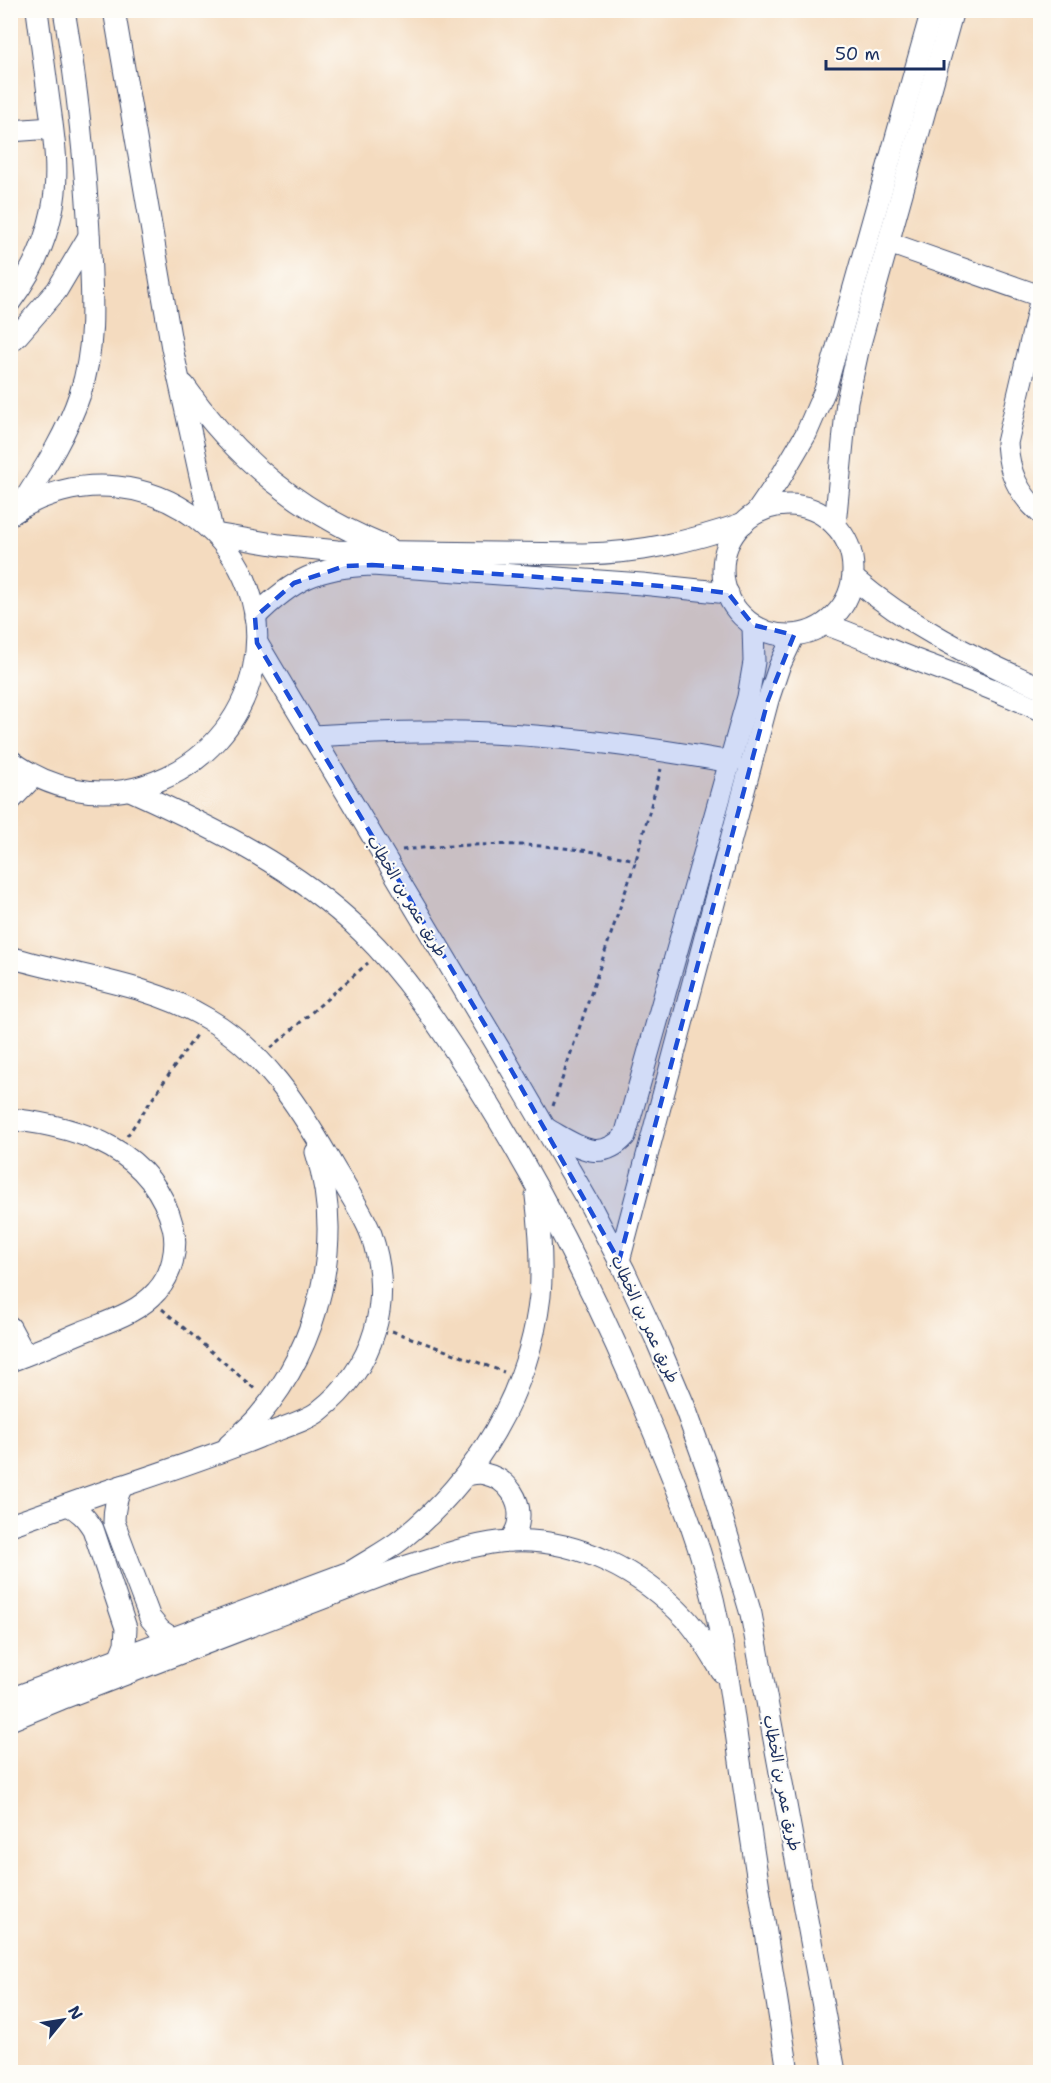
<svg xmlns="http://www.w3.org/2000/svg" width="1051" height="2083" viewBox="0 0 1051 2083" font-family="'Shantell Sans','Playpen Sans Arabic',sans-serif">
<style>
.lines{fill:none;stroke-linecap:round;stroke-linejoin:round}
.minor-casing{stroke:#3c496d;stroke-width:23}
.path{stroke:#3c496d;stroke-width:3;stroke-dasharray:4.5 4.5;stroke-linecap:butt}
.minor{stroke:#fff;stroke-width:21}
.marked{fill:#1d4ed8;fill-opacity:0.2;stroke:#1d4ed8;stroke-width:4.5;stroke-dasharray:12 8;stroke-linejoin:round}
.labels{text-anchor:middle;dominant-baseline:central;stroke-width:4.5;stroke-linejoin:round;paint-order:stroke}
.street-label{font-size:16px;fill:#1b2f5e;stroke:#fdfcf7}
</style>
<rect width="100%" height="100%" fill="#fdfcf7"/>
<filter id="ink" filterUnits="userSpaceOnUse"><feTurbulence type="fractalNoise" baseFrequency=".0167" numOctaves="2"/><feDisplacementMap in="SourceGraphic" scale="12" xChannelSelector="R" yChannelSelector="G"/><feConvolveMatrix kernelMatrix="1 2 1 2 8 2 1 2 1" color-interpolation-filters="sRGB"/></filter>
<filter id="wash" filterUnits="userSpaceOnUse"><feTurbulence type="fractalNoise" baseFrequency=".008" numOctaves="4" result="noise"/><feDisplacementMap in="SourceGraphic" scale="24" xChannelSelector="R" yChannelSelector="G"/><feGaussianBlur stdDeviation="1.35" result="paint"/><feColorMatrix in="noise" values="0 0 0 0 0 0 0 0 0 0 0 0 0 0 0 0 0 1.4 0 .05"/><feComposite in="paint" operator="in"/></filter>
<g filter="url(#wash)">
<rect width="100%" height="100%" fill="#f4dbbf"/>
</g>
<g filter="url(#ink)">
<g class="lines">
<g class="minor-casing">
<g id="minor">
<polyline points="114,10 172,348 212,530"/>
<polyline points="10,131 52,128"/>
<polyline points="889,243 1040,296"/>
<path d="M10 302C31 274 45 245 52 211 60 175 54 137 49 101 45 71 41 41 37 10"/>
<path d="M1040 302 1007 443C1009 473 1018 493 1040 513"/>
<polyline points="10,342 18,335 57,290 89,236"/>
<path d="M184 385C237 461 301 512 386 547"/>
<circle cx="788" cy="570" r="65"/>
<path d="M18 510C42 472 66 436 80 394 96 347 92 298 90 250 86 170 78 90 64 10"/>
<polyline points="756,513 782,475 806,434 825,390 932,10"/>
<path d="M10 515C41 493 80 483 117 487 147 490 172 500 196 518 299 596 264 750 143 786 98 800 48 789 10 760"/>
<polyline points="835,525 847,401 858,351 953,10"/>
<path d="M215 534 279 545 337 551 583 554C641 553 689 542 744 523"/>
<path d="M853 578C908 625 975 659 1040 687"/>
<path d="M255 617C293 579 318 567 372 565L642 584 728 593"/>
<path d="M825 624C856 635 885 648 916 660 958 676 1000 691 1040 710"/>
<polyline points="257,643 500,1050 590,1205 624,1270 655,1337 684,1405 709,1474 751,1614 835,2072"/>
<path d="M311 736C371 733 430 730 490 733 571 737 651 748 731 762"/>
<path d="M130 790C214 828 296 868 362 932 405 974 440 1027 472 1077 544 1190 604 1311 655 1435 680 1495 706 1558 718 1622 730 1679 736 1737 745 1795 758 1887 774 1980 788 2072"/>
<polyline points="10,801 34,776"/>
<path d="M10 957C76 977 149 983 208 1019 263 1051 298 1105 329 1159 341 1181 363 1212 371 1234 394 1301 375 1367 319 1411 307 1421 275 1430 259 1437 215 1455 170 1470 125 1485 87 1497 49 1512 10 1525"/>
<path d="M10 1119C82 1127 153 1150 173 1227 178 1248 172 1275 157 1291 138 1313 109 1321 82 1332 58 1342 35 1352 10 1361"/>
<path d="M547 1129C574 1144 599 1165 625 1136L748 697 754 662 753 625"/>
<polyline points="619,1261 768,700 779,667 794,635"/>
<polyline points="10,1327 25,1355"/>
<path d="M229 1445C239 1435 251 1426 259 1416 319 1345 345 1242 316 1152"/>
<path d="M466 1475C472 1474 479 1472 485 1474 508 1479 523 1501 518 1524 517 1530 513 1536 510 1541"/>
<path d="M122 1486C116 1498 114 1508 114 1522L150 1618 160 1630 172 1638"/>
<path d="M68 1505C80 1511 86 1518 93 1529L126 1628 125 1644 119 1659"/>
<path d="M10 1699 352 1571C369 1560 387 1551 402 1539 477 1479 529 1392 540 1296 543 1263 540 1229 536 1196"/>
<path d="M10 1720 61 1699 407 1566C441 1556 475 1543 510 1541 576 1537 642 1572 686 1619 700 1634 711 1654 722 1672"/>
</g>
</g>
<g class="path">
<path d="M402 850C459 844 516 842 573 849 594 851 615 856 636 860"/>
<polyline points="271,1048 368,963"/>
<polyline points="553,1106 636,860 661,769"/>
<polyline points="127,1136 198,1032"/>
<polyline points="162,1309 257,1391"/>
<polyline points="392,1331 504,1372"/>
</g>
<use href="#minor" class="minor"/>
</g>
</g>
<path class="marked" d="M372 565 675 587 728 593 753 625 794 635 768 700 619 1261 500 1050 257 643 255 617 294 583 345 566Z"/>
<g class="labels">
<g class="street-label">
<text transform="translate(407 896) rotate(59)">طريق عمر بن الخطاب</text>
<text transform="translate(645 1319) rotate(65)">طريق عمر بن الخطاب</text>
<text transform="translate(782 1783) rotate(79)">طريق عمر بن الخطاب</text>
</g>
</g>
<rect width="1051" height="2083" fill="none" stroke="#fdfcf7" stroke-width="36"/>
<g transform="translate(63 2020) rotate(60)" stroke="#fdfcf7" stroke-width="4.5" paint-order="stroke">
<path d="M0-4.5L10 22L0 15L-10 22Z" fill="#1b2f5e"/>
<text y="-9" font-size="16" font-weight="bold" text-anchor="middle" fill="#1b2f5e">N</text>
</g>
<path d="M826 60v9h118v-9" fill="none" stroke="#1b2f5e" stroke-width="3"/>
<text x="835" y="60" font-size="18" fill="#1b2f5e" stroke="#fdfcf7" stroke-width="4.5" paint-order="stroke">50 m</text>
</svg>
